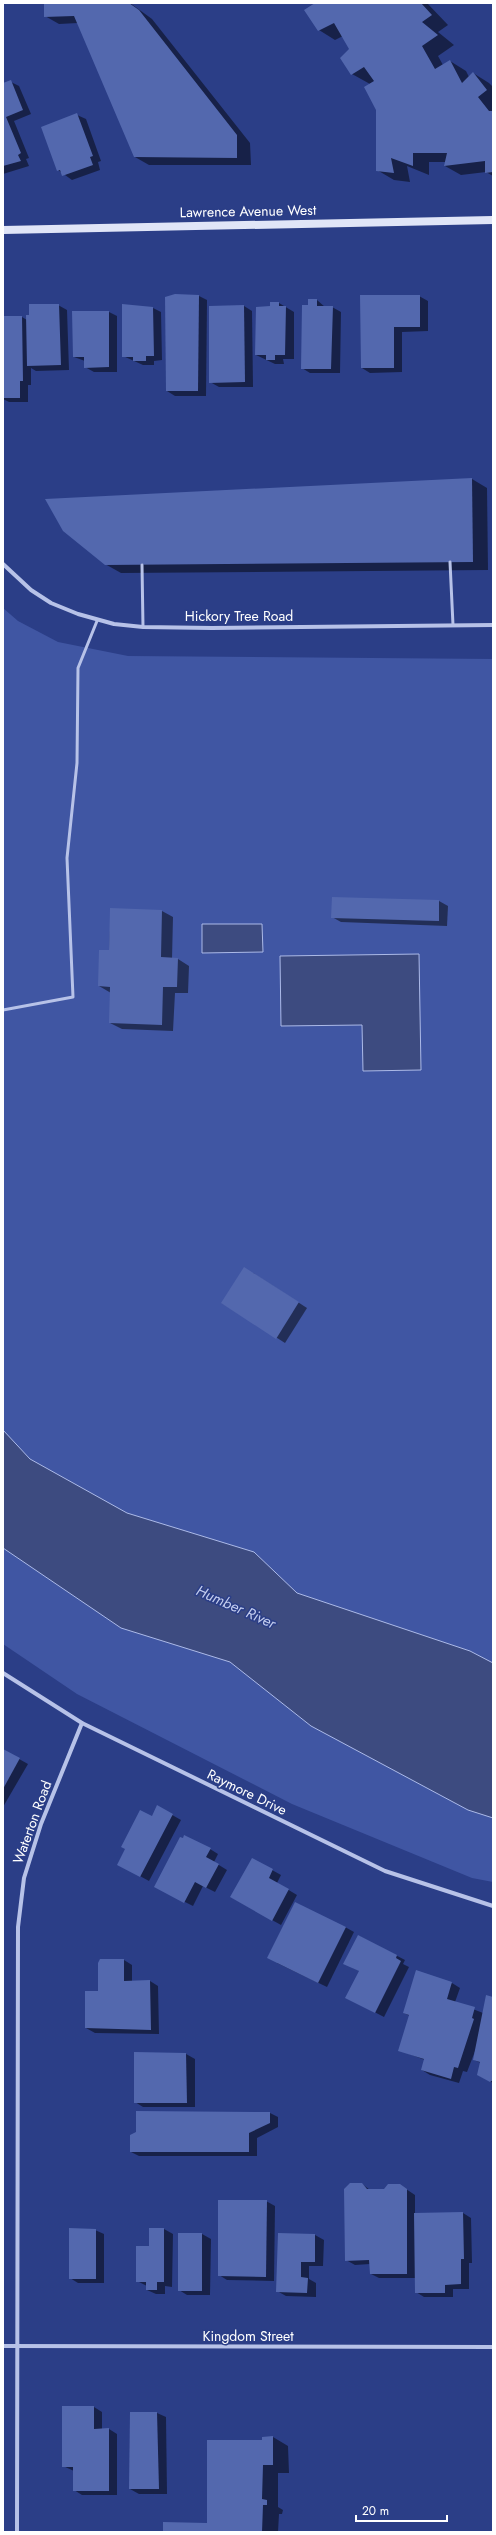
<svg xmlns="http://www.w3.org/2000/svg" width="496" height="2535" viewBox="0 0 496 2535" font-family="Jost,sans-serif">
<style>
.green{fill:#4056a3}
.water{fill:#3d4b80;stroke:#acbae8}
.shadow{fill:#0007}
.building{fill:#5368ae}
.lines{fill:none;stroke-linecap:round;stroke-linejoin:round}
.service{stroke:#b7c2e8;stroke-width:3}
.minor{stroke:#b7c2e8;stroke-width:4}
.secondary{stroke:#e0e5f7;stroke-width:8}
.labels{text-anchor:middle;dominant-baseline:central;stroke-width:3;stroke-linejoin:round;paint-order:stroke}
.street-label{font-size:14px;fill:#fff;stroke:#2b3e87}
.water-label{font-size:15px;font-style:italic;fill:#c3cdef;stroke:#2b3e87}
</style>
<rect width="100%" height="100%" fill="#2b3e87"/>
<polygon class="green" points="3,608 18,621 58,642 128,656 493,659 493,1882 472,1878 292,1804 77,1694 3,1644"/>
<g class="water">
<polygon points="202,924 262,924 263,952 202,953"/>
<polygon points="419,954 421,1070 363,1071 362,1025 281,1026 280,956"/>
<polygon points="3,1430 30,1459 127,1513 254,1552 297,1593 470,1651 493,1663 493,1818 468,1810 311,1726 230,1662 121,1628 3,1548"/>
</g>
<g class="shadow">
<polygon points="45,3 130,3 152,19 250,143 251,165 149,165 135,157 78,23 59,24 45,16"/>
<polygon points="315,3 427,3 448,25 438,32 454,45 438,56 443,65 450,61 466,71 469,77 473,73 489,83 493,87 493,176 486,172 461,175 445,166 446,162 429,162 429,175 407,166 410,182 394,180 377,170 377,110 370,84 352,74 350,50 343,36 335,40 319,30"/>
<polygon points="11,82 19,86 31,114 14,121 29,158 26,159 29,166 3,174 3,85"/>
<polygon points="77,115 86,119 101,161 98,162 100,170 72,180 58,170"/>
<polygon points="199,296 207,300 206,396 175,396 167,391"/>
<polygon points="361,296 419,296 428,301 428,331 402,332 402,372 370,373 362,368"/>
<polygon points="309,300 317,300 325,307 332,307 341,312 340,373 310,373 302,368"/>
<polygon points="279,303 294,312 294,359 283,359 284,364 275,364 256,355"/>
<polygon points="58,305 67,310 69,370 36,371 31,368 31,385 28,385 28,402 9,402 3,399 3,317 22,317 27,320"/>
<polygon points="244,306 252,311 253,387 219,387 210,382"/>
<polygon points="153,308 161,312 162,360 154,361 154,365 143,365 123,356"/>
<polygon points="109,312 117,316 117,372 94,372 85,367 85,361 74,357"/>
<polygon points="472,479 487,488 488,570 121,573 105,564"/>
<polygon points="333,898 439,901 448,906 447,926 341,922 332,917"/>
<polygon points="111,909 162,911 173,917 172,959 178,959 189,966 188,993 175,993 173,1031 122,1029 110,1023 111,993 99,986 109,951"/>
<polygon points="253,1273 307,1308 285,1343 222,1303"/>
<polygon points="3,1750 28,1764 3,1807"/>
<polygon points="158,1807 181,1820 149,1881 127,1869"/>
<polygon points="210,1849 218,1854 214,1862 227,1870 215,1892 203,1886 193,1906 163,1891"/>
<polygon points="252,1859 281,1875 277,1883 297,1895 281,1925 231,1897"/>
<polygon points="345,1927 354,1932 327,1987 277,1963"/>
<polygon points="359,1936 405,1960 403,1964 409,1967 384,2017 355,2002 360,1971 353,1968"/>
<polygon points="124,1960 132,1965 132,1982 150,1981 158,1986 159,2034 95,2033 86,2028 99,1992"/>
<polygon points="452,1983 460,1988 455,2002 483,2013 493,1998 493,2083 478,2075 481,2063 474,2060 477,2046 467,2072 463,2071 459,2083 430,2075 422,2070 425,2060 399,2050 410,2016 404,2013"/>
<polygon points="135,2053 186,2054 195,2059 195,2107 143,2107 135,2102"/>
<polygon points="137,2112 270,2113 278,2117 278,2127 257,2138 257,2156 139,2156 131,2152 137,2132"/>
<polygon points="362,2184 370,2190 385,2190 400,2185 415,2195 415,2214 463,2213 471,2218 472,2263 469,2263 469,2289 453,2289 453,2297 424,2297 416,2292 415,2278 379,2278 371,2274 370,2264 355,2265 346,2260"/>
<polygon points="266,2201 275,2206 274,2281 227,2280 219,2275"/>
<polygon points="150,2229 164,2229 173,2234 172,2287 165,2286 165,2294 156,2294 147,2290 147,2286 137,2281 150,2247"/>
<polygon points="95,2230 104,2234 104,2283 78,2283 70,2278"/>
<polygon points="179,2234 202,2234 211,2239 210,2295 187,2295 179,2290"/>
<polygon points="279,2234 315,2235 324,2240 323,2266 309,2266 309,2279 316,2283 316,2297 286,2296 277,2291"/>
<polygon points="94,2407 102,2412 102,2430 109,2429 117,2434 117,2495 82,2495 74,2490 74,2471 63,2466"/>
<polygon points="131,2413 157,2413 166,2417 167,2494 139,2494 130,2489"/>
<polygon points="273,2437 288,2446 289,2473 278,2473 278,2507 283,2510 282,2514 279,2514 278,2532 164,2532 208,2524"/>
</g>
<g class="building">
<polygon points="44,3 129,3 139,10 237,135 237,158 134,157 74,16 44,17"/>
<polygon points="315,3 421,3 432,15 422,22 438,35 422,46 435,69 450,60 462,83 473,72 487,90 478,97 489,111 493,111 493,172 485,173 485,161 444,166 447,153 413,153 413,166 391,158 394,173 376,171 376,110 364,87 374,81 364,67 351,75 340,58 349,49 334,23 318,31 304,10"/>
<polygon points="11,80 23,110 6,117 21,153 18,155 21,161 3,166 3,83"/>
<polygon points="77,113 93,156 90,157 93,165 62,176 60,170 57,171 41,127"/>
<polygon points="175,294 199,295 198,391 166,391 165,297"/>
<polygon points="360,295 420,295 420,327 394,327 394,368 361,368"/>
<polygon points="308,299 317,299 317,306 333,306 331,369 301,369 302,305 308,305"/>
<polygon points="270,302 279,302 279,306 286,306 285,355 275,355 275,360 266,360 266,355 255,355 256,307 270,306"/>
<polygon points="29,304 59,304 61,365 27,366 26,315 29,315"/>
<polygon points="122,304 153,307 154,356 146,356 146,361 133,361 133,357 122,357"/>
<polygon points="244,305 245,382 209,383 209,306"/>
<polygon points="72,311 109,311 109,367 84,368 84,357 73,357"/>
<polygon points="3,316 22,316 23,381 20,381 20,398 3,398"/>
<polygon points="472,478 473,562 105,565 63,531 45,499"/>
<polygon points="332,897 439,900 439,921 331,918"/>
<polygon points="110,908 162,910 161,957 178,958 177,987 163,987 162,1025 109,1023 110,987 98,986 99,950 109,950"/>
<polygon points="244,1267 299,1302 276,1339 221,1303"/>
<polygon points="3,1749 20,1758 3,1789"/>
<polygon points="157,1805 173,1814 140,1877 117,1865 125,1849 121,1847 140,1810 152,1816"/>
<polygon points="184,1835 211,1848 206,1857 219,1864 206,1888 195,1882 184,1903 154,1887 180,1837 183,1838"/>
<polygon points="252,1858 273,1869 269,1878 289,1889 272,1921 230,1897"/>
<polygon points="295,1902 346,1927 318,1983 267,1958"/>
<polygon points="358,1935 397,1955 396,1958 401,1961 375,2013 345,1998 359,1971 343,1964"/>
<polygon points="100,1959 124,1959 124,1981 150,1980 151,2030 85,2028 85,1991 98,1991 98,1963"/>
<polygon points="416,1970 452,1982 447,1999 475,2007 472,2018 474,2019 458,2068 454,2067 451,2079 421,2070 424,2059 398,2051 409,2015 403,2013"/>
<polygon points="486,1995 493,1997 493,2080 490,2082 477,2075 480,2062 473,2060"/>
<polygon points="134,2052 186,2053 187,2103 134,2103"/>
<polygon points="136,2111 270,2112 270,2123 249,2133 249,2152 130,2152 130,2135 136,2132"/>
<polygon points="350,2183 362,2183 367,2189 384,2189 388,2184 400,2184 407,2189 407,2274 370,2274 369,2260 345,2261 344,2189"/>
<polygon points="218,2200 267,2200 266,2277 218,2276"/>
<polygon points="463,2212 464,2259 461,2259 461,2284 445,2285 445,2293 415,2293 414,2213"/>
<polygon points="69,2228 96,2229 96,2279 69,2279"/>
<polygon points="149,2228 164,2228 164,2282 157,2282 157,2290 146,2290 146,2282 136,2282 136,2246 149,2246"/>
<rect x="178" y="2233" width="24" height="58"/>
<polygon points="278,2233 315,2234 315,2262 301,2262 301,2277 308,2278 307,2293 276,2292"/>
<polygon points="62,2406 94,2406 94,2429 109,2428 109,2491 73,2491 73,2467 62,2467"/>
<polygon points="130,2412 157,2412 159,2489 129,2489"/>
<polygon points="273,2436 273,2465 263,2465 262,2499 267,2500 267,2505 263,2505 262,2532 163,2532 163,2522 207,2523 207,2440 262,2440 262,2437"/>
</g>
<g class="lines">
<g class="service">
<polyline points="450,562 453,625"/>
<polyline points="142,565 143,627"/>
<polyline points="3,1010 73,997 67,858 77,763 78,668 97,621"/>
</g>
<g class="minor">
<polyline points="3,564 31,590 51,603 78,614 114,624 143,627 212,628 493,625"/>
<polyline points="3,1673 82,1723 385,1871 493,1906"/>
<polyline points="3,2346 493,2347"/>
<polyline points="17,2532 18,1927 24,1878 41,1824 82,1723"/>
</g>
<polyline class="secondary" points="3,230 493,220"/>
</g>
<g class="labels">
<g class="street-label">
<text transform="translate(248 211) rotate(-1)">Lawrence Avenue West</text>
<text x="239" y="616">Hickory Tree Road</text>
<text transform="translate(247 1792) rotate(26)">Raymore Drive</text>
<text transform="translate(32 1822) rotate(-70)">Waterton Road</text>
<text x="248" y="2336">Kingdom Street</text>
</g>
<g class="water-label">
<text transform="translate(236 1607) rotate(24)">Humber River</text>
</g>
</g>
<rect width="496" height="2535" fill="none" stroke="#ffffff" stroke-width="8"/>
<path d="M356 2515v6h91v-6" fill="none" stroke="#ffffff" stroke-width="2"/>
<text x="362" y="2515" font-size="12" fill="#ffffff" stroke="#2b3e87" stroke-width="3" paint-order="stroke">20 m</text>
</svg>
